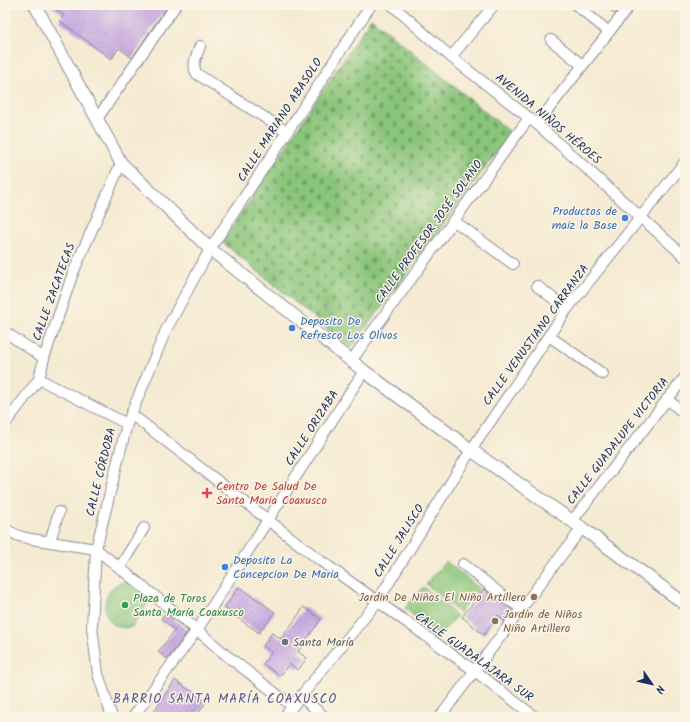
<svg xmlns="http://www.w3.org/2000/svg" width="690" height="722" viewBox="0 0 690 722" font-family="Kalam,sans-serif">
<style>
.cemetery{fill:url(#cemetery-stones);stroke:#527a6c}
.garden{fill:#8ac57a;stroke:#527a6c}
.building{fill:url(#building-hatch)}
.lines{fill:none;stroke-linecap:round;stroke-linejoin:round}
.minor-casing{stroke:#888c98;stroke-width:12}
.tertiary-casing{stroke:#888c98;stroke-width:14}
.minor{stroke:#fff;stroke-width:10}
.tertiary{stroke:#fff;stroke-width:12}
.shop-dot{fill:#3f7fe0;stroke:#fcf5e5;stroke-width:1.5}
.health-dot{fill:#e0444e;stroke:#fcf5e5;stroke-width:1.5}
.education-dot{fill:#8d6e63;stroke:#fcf5e5;stroke-width:1.5}
.leisure-dot{fill:#2e9e5b;stroke:#fcf5e5;stroke-width:1.5}
.worship-dot{fill:#6b7280;stroke:#fcf5e5;stroke-width:1.5}
.labels{text-anchor:middle;dominant-baseline:central;stroke-width:3;stroke-linejoin:round;paint-order:stroke}
.street-label{font-size:12px;fill:#1b2f5e;stroke:#fcf5e5}
.shop-label{font-size:12px;fill:#366cbe;stroke:#fcf5e5;text-anchor:start}
.health-label{font-size:12px;fill:#be3a42;stroke:#fcf5e5;text-anchor:start}
.education-label{font-size:12px;fill:#785e54;stroke:#fcf5e5;text-anchor:end}
.leisure-label{font-size:12px;fill:#27864d;stroke:#fcf5e5;text-anchor:start}
.worship-label{font-size:12px;fill:#5b616d;stroke:#fcf5e5;text-anchor:start}
.neighbourhood-label{font-size:13px;letter-spacing:1px;fill:#58598d;stroke:#fcf5e5}
</style>
<defs>
<pattern id="cemetery-stones" width="16" height="16" patternUnits="userSpaceOnUse"><rect width="16" height="16" fill="#8ac57a"/><path d="M2 7V4a2 2 0 0 1 4 0v3zM10 15v-3a2 2 0 0 1 4 0v3z" fill="#70a067"/></pattern>
<pattern id="building-hatch" width="6" height="6" patternUnits="userSpaceOnUse"><rect width="6" height="6" fill="#c8a8e4"/><path d="M-1 1l2-2M0 6l6-6M5 7l2-2" fill="none" stroke="#a289bc"/></pattern>
</defs>
<rect width="100%" height="100%" fill="#fcf5e5"/>
<filter id="ink" filterUnits="userSpaceOnUse"><feTurbulence type="fractalNoise" baseFrequency=".025" numOctaves="2"/><feDisplacementMap in="SourceGraphic" scale="8" xChannelSelector="R" yChannelSelector="G"/><feConvolveMatrix kernelMatrix="1 2 1 2 8 2 1 2 1" color-interpolation-filters="sRGB"/></filter>
<filter id="wash" filterUnits="userSpaceOnUse"><feTurbulence type="fractalNoise" baseFrequency=".012" numOctaves="4" result="noise"/><feDisplacementMap in="SourceGraphic" scale="16" xChannelSelector="R" yChannelSelector="G"/><feGaussianBlur stdDeviation="0.9" result="paint"/><feColorMatrix in="noise" values="0 0 0 0 0 0 0 0 0 0 0 0 0 0 0 0 0 1.4 0 .05"/><feComposite in="paint" operator="in"/></filter>
<g filter="url(#wash)">
<rect width="100%" height="100%" fill="#f5ead2"/>
<polygon class="cemetery" points="371,18 511,133 351,348 222,242"/>
<g class="garden">
<polygon points="446,561 480,589 459,613 426,584"/>
<path d="M123 582C135 581 145 590 149 602L132 627C101 634 95 590 123 582Z"/>
<polygon points="423,587 457,616 438,637 405,608"/>
</g>
<g id="blocks">
<g class="building">
<polygon points="49,5 168,5 132,58 119,48 111,59 60,21 64,15"/>
<polygon points="604,5 622,5 615,14"/>
<polygon points="239,587 275,612 259,633 224,608"/>
<polygon points="484,589 512,610 504,621 498,615 484,635 462,617"/>
<polygon points="304,607 321,619 298,652 307,658 298,670 289,664 280,676 263,664 272,652 263,646 272,633 281,639"/>
<polygon points="166,613 188,631 168,659 158,652 175,630 161,619"/>
<polygon points="175,680 206,702 196,717 150,717"/>
</g>
</g>
</g>
<g filter="url(#ink)">
<use href="#blocks" fill-opacity="0" stroke="#888c98" stroke-width="1"/>
<g class="lines">
<g class="minor-casing">
<g id="minor">
<polyline points="392,5 451,57 537,124 685,257"/>
<polyline points="576,5 609,32"/>
<polyline points="551,40 582,65"/>
<path d="M200 46C197 55 191 66 197 74L287 132"/>
<polyline points="451,57 494,5"/>
<polyline points="97,119 176,5"/>
<polyline points="537,124 630,5"/>
<polyline points="453,220 513,264"/>
<polyline points="537,286 567,309"/>
<polyline points="5,332 44,358"/>
<polyline points="549,336 603,374"/>
<polyline points="351,361 529,118"/>
<polyline points="39,379 127,424"/>
<polyline points="667,399 685,414"/>
<polyline points="131,414 321,561 475,671 535,717"/>
<polyline points="5,424 39,379 44,358 73,273 121,163"/>
<polyline points="572,521 685,377"/>
<polyline points="5,529 19,536 31,539 96,549 197,630 226,655 292,706"/>
<polyline points="50,541 59,512"/>
<polyline points="463,564 508,600 521,607"/>
<polyline points="120,567 144,528"/>
<polyline points="301,697 325,717"/>
<polyline points="112,717 98,674 92,627 96,549 127,424 166,330 210,249 371,5"/>
<polyline points="133,717 197,630 364,371"/>
<polyline points="284,717 377,602 471,450 567,309 685,162"/>
<polyline points="440,717 582,528"/>
</g>
</g>
<g class="tertiary-casing">
<polyline id="tertiary" points="35,5 121,163 210,249 364,371 471,450 582,528 685,604"/>
</g>
<use href="#minor" class="minor"/>
<use href="#tertiary" class="tertiary"/>
</g>
</g>
<g class="shop-dot">
<circle cx="625" cy="218" r="4"/>
<circle cx="292" cy="328" r="4"/>
<circle cx="225" cy="567" r="4"/>
</g>
<path class="health-dot" d="M205 487h4v4h4v4h-4v4h-4v-4h-4v-4h4z"/>
<g class="education-dot">
<circle cx="534" cy="597" r="4"/>
<circle cx="495" cy="621" r="4"/>
</g>
<circle class="leisure-dot" cx="125" cy="605" r="4"/>
<circle class="worship-dot" cx="285" cy="642" r="4"/>
<g class="labels">
<g class="street-label">
<text transform="translate(548 119) rotate(40)">AVENIDA NIÑOS HÉROES</text>
<text transform="translate(280 120) rotate(-57)">CALLE MARIANO ABASOLO</text>
<text transform="translate(429 232) rotate(-54)">CALLE PROFESOR JOSÉ SOLANO</text>
<text transform="translate(54 292) rotate(-70)">CALLE ZACATECAS</text>
<text transform="translate(536 335) rotate(-54)">CALLE VENUSTIANO CARRANZA</text>
<text transform="translate(312 428) rotate(-57)">CALLE ORIZABA</text>
<text transform="translate(618 441) rotate(-52)">CALLE GUADALUPE VICTORIA</text>
<text transform="translate(101 472) rotate(-76)">CALLE CÓRDOBA</text>
<text transform="translate(399 541) rotate(-58)">CALLE JALISCO</text>
<text transform="translate(474 657) rotate(36)">CALLE GUADALAJARA SUR</text>
</g>
<g class="shop-label">
<text x="617" y="211" text-anchor="end">Productos de<tspan x="617" dy="14">maiz la Base</tspan></text>
<text x="300" y="321">Deposito De<tspan x="300" dy="14">Refresco Los Olivos</tspan></text>
<text x="233" y="560">Deposito La<tspan x="233" dy="14">Concepcion De Maria</tspan></text>
</g>
<g class="health-label">
<text x="216" y="486">Centro De Salud De<tspan x="216" dy="14">Santa Maria Coaxusco</tspan></text>
</g>
<g class="education-label">
<text x="526" y="597">Jardin De Niños El Niño Artillero</text>
<text x="503" y="614" text-anchor="start">Jardín de Niños<tspan x="503" dy="14">Niño Artillero</tspan></text>
</g>
<g class="leisure-label">
<text x="133" y="598">Plaza de Toros<tspan x="133" dy="14">Santa María Coaxusco</tspan></text>
</g>
<g class="worship-label">
<text x="293" y="642">Santa María</text>
</g>
<g class="neighbourhood-label">
<text x="225" y="699">BARRIO SANTA MARÍA COAXUSCO</text>
</g>
</g>
<rect width="690" height="722" fill="none" stroke="#fcf5e5" stroke-width="20"/>
<g transform="translate(652 684) rotate(124)" stroke="#fcf5e5" stroke-width="3" paint-order="stroke">
<path d="M0-3L7 15L0 10L-7 15Z" fill="#1b2f5e"/>
<text y="-6" font-size="11" font-weight="bold" text-anchor="middle" fill="#1b2f5e">N</text>
</g>
</svg>
